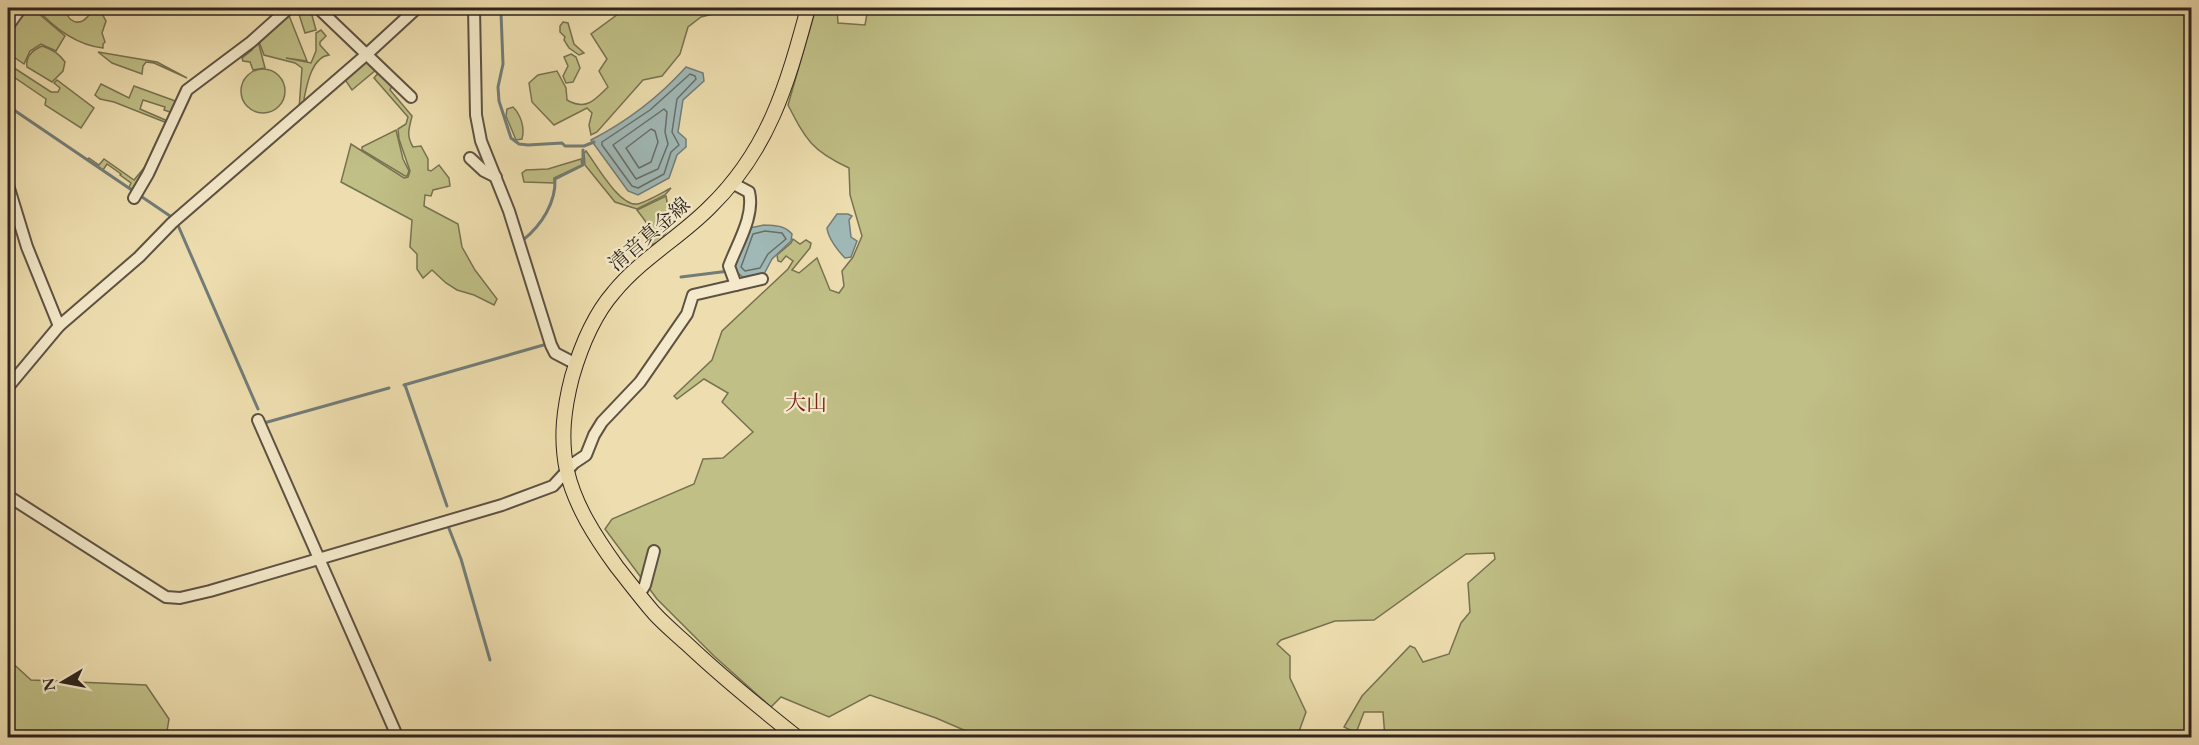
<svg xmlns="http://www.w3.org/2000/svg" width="2199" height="745" viewBox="0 0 2199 745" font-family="'EB Garamond','Noto Serif JP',serif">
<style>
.green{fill:#c0bf86;stroke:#777252;stroke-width:1.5}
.water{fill:#a0b9b7;stroke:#727d79;stroke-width:1.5}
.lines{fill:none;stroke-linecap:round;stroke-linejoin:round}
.shore{stroke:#676e6a;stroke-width:1.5}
.stream{stroke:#727d79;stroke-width:3}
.minor-casing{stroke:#5e5242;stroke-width:14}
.major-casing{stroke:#2e241d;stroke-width:16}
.minor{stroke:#f4eacb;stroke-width:10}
.major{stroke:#eedeaf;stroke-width:14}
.labels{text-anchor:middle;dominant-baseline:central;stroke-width:4.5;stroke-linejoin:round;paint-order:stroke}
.street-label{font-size:20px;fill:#2e241d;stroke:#f4eacb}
.neighbourhood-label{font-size:21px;fill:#7a1f14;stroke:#f4eacb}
</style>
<rect width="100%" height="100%" fill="#eedeaf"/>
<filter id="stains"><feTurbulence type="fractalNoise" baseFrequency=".00333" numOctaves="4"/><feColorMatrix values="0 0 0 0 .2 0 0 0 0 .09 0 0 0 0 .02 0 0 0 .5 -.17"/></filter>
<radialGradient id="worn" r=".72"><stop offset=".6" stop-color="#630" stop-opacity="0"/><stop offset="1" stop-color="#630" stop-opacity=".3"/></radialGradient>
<g class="green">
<polygon points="23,8 32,8 65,36 56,51 41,44 30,51 24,64 8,53 8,30"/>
<path d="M36 8H66C67 23 80 27 89 15L87 8C100 7 100 10 106 21L102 33 105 42 103 44V48C76 45 54 28 36 8Z"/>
<polygon points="297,8 310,8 316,30 305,33"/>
<path d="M620 8H737L701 17 688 27 680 54 662 76 643 80 597 132 591 135 589 125 592 113 587 108 554 125 532 102 529 83 538 75 557 71 566 88 567 100C586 111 595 100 608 87L599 71 607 59 591 34 618 14Z"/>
<path d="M816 8H837L838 23 865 25 868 8H2191V737L1385 738 1383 712H1364L1356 733 1344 727 1362 696 1410 646 1415 648 1423 662 1449 654 1461 623 1470 612 1468 583 1495 559 1494 553 1466 554 1374 620 1335 621 1281 640 1277 644 1290 656V678L1306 712 1297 737H980L936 718 870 695 829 717 781 697 771 707 714 656 657 599 605 529 612 519 694 484 703 459 723 458 753 432 722 402 728 393 704 379 677 399 674 396 712 360 722 331 788 269 793 261 786 256 781 262 778 261 777 255 791 243 793 239 800 244 806 240 811 243 810 248 792 270 799 273 817 258 830 290 839 293 844 286 842 271 853 257 862 236 850 195 849 168C812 151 806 140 788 105Z"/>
<path d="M288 13 307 61 286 58 311 63 316 51V33L321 30 326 36 320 42V45L329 55C312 57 307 84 304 99L307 102 299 109 302 68 295 63 264 55 258 39Z"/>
<polygon points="563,22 568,23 574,44 584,53 579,55 569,48 564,40 565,37 560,32 560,26"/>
<polygon points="258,41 265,68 253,70 250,62 243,61 242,58 252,50"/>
<path d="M42 46C52 49 59 53 65 62L63 71 52 82 27 67C25 56 33 50 42 46Z"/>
<polygon points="98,52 157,62 187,78 154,63 146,62 143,66 142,74 112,63"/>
<polygon points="571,54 576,57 580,68 573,82 566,83 563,76 568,66 564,57"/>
<polygon points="365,60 377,69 352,90 344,78"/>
<polygon points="8,64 51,92 58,92 60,88 54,83 57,80 94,108 81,128 45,105 46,99 8,73"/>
<circle cx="263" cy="91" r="22"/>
<path d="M379 72 393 84 390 90 412 116C409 129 406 135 413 147L421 146 428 159V170L431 171 439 165 449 178 450 186 433 190 431 196 425 195 424 206 458 224 462 247 475 270 497 299 494 305 474 295 457 290 446 283 432 270 423 278 417 269V254L410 247 412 220 341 182 351 144 404 178 408 177 410 171 399 139 398 129 406 124 408 117 374 78Z"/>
<polygon points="101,84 129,98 134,86 178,102 173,113 164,110 165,107 143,100 140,109 170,122 167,123 114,102 100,99 95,95"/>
<path d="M513 107C521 115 525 128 522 139L516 140 506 116 507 109Z"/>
<polygon points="396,130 403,159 409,171 407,176 405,176 362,150 362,147"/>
<path d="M586 151C596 164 619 206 637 204 645 203 663 192 671 188L665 195 637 209 615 202 585 165 584 153Z"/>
<polygon points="89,158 99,165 104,159 134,180 144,168 151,166 135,191 129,187 131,183 120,175 121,174 107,164 103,170 87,159"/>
<polygon points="581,159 582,165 554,178 554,183 524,182 522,173 526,170 548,169"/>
<path d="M666 196 671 225 660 241 652 245C655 231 645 221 637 210Z"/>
<polygon points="8,659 31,680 146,685 169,719 166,737 8,737"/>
</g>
<g class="water">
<path d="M686 67 703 73 704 81 683 100 678 132 686 139V147L677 155 669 178 638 195 628 191 591 140C628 121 659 97 686 67Z"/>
<path d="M837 214H848L852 216 849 220 851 237 857 241 851 257 845 258C838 251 828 238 827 228Z"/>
<path d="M764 225C776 226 784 225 792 234L791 241 772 259 764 274 743 277 735 271V266L750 228Z"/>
</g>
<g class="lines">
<g class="shore">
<polygon points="690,74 695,76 696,79 677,99 672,132 679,145 671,152 664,174 638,188 632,186 602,145 602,142 650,110"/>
<polygon points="664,109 667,112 665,132 668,144 658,169 636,179 613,145"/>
<polygon points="651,129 655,131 658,142 651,162 639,168 626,148"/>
<polygon points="765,231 782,233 786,239 768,254 760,268 745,271 741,267 753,234"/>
</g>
<g class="stream">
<polyline points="501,13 503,64 498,87 499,101 511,138 519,144 528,145 562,143 565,146 584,146 594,142"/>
<polyline points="8,106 173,218"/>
<polyline points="177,223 258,409"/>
<path d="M523 240C542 225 556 202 555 179L583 165V150"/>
<polyline points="681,277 729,271"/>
<polyline points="404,385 547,344"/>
<polyline points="405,385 447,506"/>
<polyline points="265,425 264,423 389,388"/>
<polyline points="448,526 461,559 490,660"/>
</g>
<g class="minor-casing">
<g id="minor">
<polyline points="318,8 411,97"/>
<polyline points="474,8 476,115 481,141 509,211 551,345 555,353 576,364"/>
<polyline points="8,26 21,8"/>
<polyline points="470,158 484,171 496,177"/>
<path d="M732 183 749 192C755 216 737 244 729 266L736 285"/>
<polyline points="8,185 27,247 59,326"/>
<polyline points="134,198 148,174 187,90 251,42 289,8"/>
<polyline points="8,387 59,326 139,257 172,223 367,54 417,8"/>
<polyline points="258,420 398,738"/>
<polyline points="8,496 166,597 180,598 210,591 502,505 553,486 574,463 586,455 594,435 602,422 640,382 687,314 693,295 762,279"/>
<polyline points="639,595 645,585 654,551"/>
</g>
</g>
<g class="major-casing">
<path id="major" d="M798 738C760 708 722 677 687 644 676 634 664 624 654 613 641 598 629 582 617 567 596 538 575 506 567 471 560 438 564 408 572 377 581 346 593 316 614 292 641 259 679 238 709 208 769 150 787 85 808 8"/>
</g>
<use href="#minor" class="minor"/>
<use href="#major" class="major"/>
</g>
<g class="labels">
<g class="street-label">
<text transform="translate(649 234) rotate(-41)">清音真金線</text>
</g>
<g class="neighbourhood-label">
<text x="806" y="402">大山</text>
</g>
</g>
<rect width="2199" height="745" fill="none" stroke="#eedeaf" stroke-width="30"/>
<rect x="9" y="9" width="2181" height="727" fill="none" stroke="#2e241d" stroke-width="3"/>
<rect x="15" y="15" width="2169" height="715" fill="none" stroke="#2e241d" stroke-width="1.5"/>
<g transform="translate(63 682) rotate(260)" stroke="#f4eacb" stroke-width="4.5" paint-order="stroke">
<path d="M0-4.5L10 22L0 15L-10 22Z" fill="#2e241d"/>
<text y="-9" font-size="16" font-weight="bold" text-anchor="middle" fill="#2e241d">N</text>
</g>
<rect width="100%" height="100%" filter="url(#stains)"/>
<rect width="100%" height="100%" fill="url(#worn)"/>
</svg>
